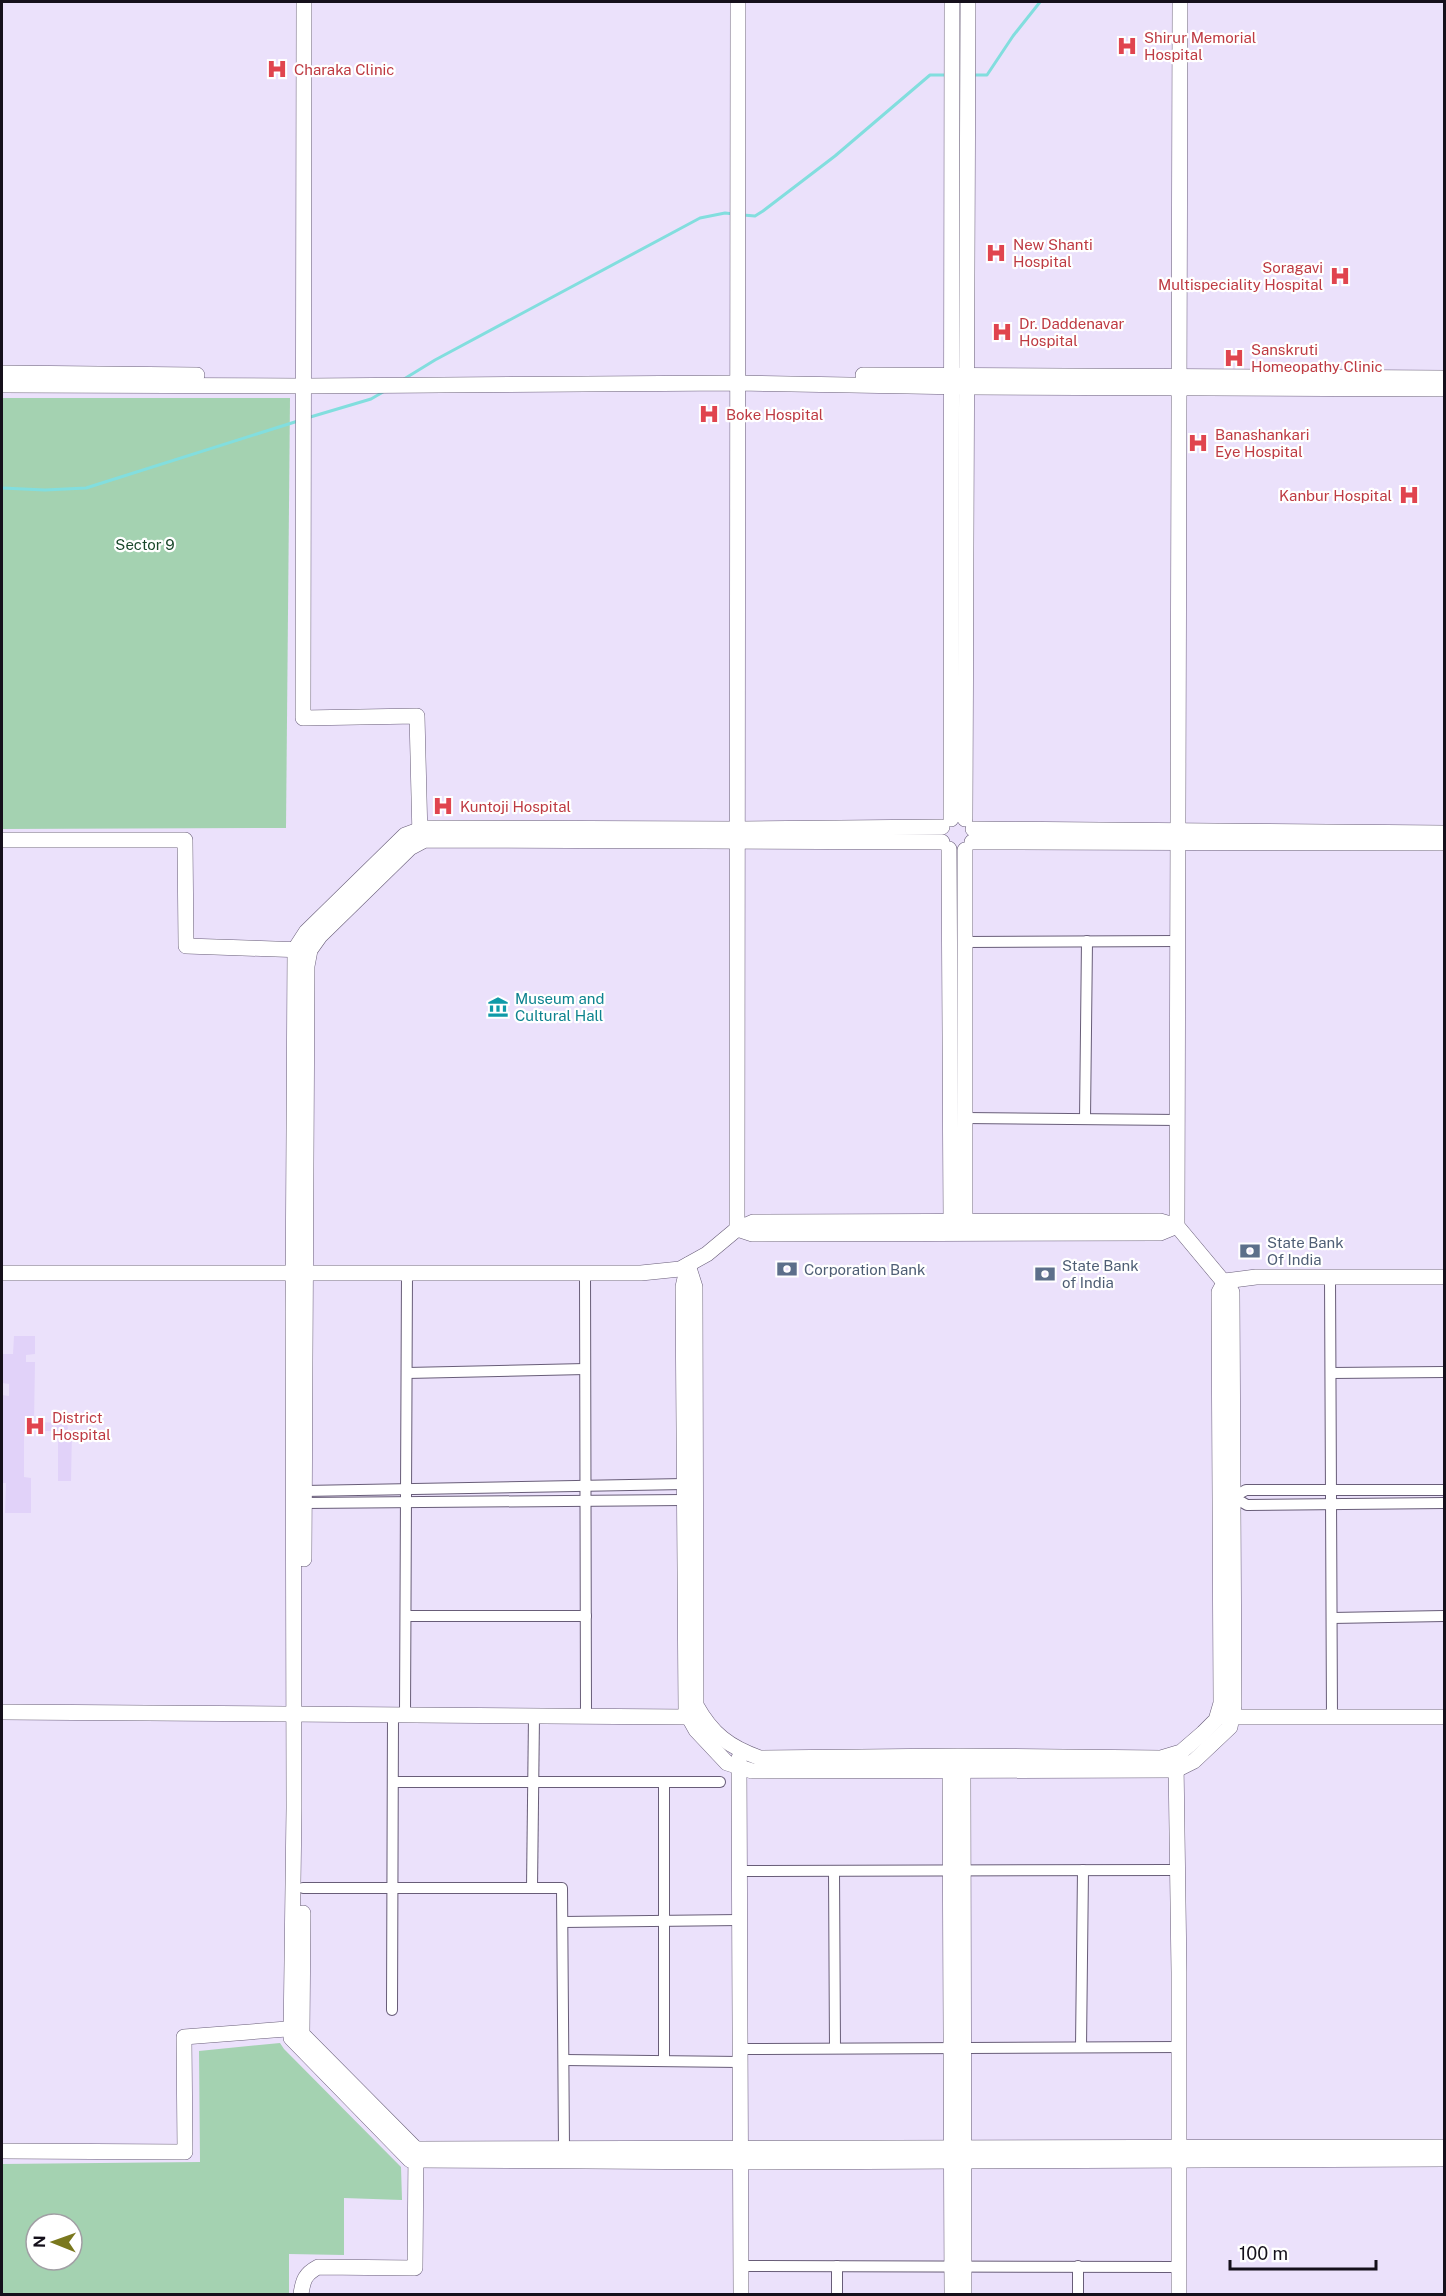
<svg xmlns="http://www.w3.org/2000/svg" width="1446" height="2296" viewBox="0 0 1446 2296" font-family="'Public Sans',sans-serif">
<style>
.built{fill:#e1d2f9}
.green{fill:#a4d2b1;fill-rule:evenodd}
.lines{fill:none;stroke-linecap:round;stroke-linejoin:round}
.stream{stroke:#82dede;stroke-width:3}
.street-casing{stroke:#685d78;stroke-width:12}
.secondary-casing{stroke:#685d78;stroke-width:16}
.street{stroke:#fff;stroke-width:10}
.secondary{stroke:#fff;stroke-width:15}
.labels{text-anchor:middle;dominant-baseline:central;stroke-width:4.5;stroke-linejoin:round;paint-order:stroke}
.health-label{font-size:15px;fill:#be3a42;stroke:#fff;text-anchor:start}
.park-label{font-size:15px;fill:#1a482b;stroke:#fff}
.culture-label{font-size:15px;fill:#0d838f;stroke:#fff;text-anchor:start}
.service-label{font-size:15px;fill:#4e5e75;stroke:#fff;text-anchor:start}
</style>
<rect width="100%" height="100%" fill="#ebe1fb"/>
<polygon class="built" points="14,1336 35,1336 35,1354 26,1355 26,1362 35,1362 34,1422 67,1423 68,1430 72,1430 71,1481 58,1481 58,1431 24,1431 24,1477 31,1478 31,1513 5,1513 6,1483 2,1483 2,1395 9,1396 9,1384 2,1383 2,1354 13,1354"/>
<g class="green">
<polygon points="2,398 290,398 286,828 2,829"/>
<path d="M280 2043 284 2049 401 2167 402 2200 344 2198V2255L289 2254V2294H2V2164L200 2162 199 2051ZM36 2224H72V2260H36Z"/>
</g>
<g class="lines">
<g class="stream">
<polyline points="972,75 987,75 1013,36 1040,2"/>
<polyline points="743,215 755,216 763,211 835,156 930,75 947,75"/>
<polyline points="404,379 435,360 700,218 725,213 734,214"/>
<polyline points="307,418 371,399 383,392"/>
<polyline points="2,488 45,490 86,488 298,421"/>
</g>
<g class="street-casing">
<g id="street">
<polyline points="965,942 1178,941"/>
<polyline points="965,1118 1178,1120"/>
<polyline points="1085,1119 1087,941"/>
<polyline points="585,1274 586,1716"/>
<polyline points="1330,1277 1332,1718"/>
<polyline points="407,1373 585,1369"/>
<polyline points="1331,1373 1444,1372"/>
<polyline points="299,1493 304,1491 684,1484"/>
<polyline points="1233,1497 1247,1505 1444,1503"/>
<polyline points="1233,1497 1246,1490 1444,1490"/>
<polyline points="299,1499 304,1503 684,1500"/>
<polyline points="406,1616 586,1616"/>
<polyline points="1332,1618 1444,1616"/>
<polyline points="405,1715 407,1274"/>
<polyline points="393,1782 720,1782"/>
<polyline points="664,1782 664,2061"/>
<polyline points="740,1871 1177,1870"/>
<polyline points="834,1871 835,2048"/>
<polyline points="303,1888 562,1888 564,2148"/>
<polyline points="532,1888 534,1716"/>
<polyline points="563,1922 740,1920"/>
<polyline points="392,2010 393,1715"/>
<polyline points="1081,2047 1083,1870"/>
<polyline points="740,2049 1179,2047"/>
<polyline points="564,2060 740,2062"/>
<polyline points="741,2266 1179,2267"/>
<polyline points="837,2266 837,2294"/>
<polyline points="1078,2266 1078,2294"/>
</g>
</g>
<g class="secondary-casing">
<g id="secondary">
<polyline points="304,2 303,718 417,716 420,837"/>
<polyline points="2,373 197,375"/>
<polyline points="863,375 1444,378"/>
<polyline points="2,385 305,386 738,383 966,387 1444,389"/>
<polyline points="951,819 952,2"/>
<polyline points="965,819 968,2"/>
<polyline points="942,827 738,829 424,828 405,835 306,932 295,949 293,1312 294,1808 291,2038 410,2160 740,2162 1444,2159"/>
<polyline points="973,829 1444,833"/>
<polyline points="2,840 185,840 186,946 304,950"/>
<polyline points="972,842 1444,843"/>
<polyline points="949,849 951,1221 956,1229"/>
<polygon points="1160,1221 1177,1226 1160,1233 752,1234 737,1229 753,1222"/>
<polyline points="961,1230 965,1221 965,850"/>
<polyline points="688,1265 683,1287 686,1712 696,1730 727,1763 752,1771 1176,1770 1194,1761 1230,1727 1234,1706 1232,1292 1177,1226 1180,2"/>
<path d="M688 1265 695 1287 696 1705C712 1734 729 1747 760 1758L958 1756 1161 1758 1181 1752 1203 1733 1216 1720 1221 1703 1219 1292 1225 1281"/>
<polyline points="2,1273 641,1273 680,1269 707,1254 737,1229 738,2"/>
<polyline points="1225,1281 1256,1277 1444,1277"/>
<polyline points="304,1559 307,966 310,950 320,936 410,848 425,840 942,842"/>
<polyline points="2,1712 689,1717 695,1715"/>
<polyline points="1223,1717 1444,1717"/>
<polyline points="739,1758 741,2294"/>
<polyline points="1176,1761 1179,1972 1179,2294"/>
<polyline points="960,1762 963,1770 964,2294"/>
<polyline points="416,2149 1444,2147"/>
<polyline points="2,2151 185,2152 184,2037 300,2028"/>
<path d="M301 2294C303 2280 305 2274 318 2267L415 2268 416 2149 302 2034 303 1913"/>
<polyline points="952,2294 950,1770 955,1762"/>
</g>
</g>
<use href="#street" class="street"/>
<use href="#secondary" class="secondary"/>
</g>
<defs>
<g id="hospital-bare" transform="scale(1.62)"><path d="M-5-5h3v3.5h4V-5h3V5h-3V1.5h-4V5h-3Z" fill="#e0444e" stroke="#fff" stroke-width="2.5" paint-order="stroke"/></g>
<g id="museum-bare" transform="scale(1.62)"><path d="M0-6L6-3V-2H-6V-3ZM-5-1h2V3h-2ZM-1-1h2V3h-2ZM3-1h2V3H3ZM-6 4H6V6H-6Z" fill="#0f9aa8" stroke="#fff" stroke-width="2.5" paint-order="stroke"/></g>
<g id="bank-bare" transform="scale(1.62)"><path d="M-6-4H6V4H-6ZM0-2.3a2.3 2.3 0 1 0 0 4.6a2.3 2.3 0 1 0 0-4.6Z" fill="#5c6f8a" stroke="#fff" stroke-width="2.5" paint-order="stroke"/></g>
</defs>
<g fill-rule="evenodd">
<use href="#hospital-bare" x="1127" y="46"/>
<use href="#hospital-bare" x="277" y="69"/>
<use href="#hospital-bare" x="996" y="253"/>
<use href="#hospital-bare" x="1340" y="276"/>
<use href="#hospital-bare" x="1002" y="332"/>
<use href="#hospital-bare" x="1234" y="358"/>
<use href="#hospital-bare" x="709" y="414"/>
<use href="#hospital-bare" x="1198" y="443"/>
<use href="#hospital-bare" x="1409" y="495"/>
<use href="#hospital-bare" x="443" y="806"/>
<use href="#museum-bare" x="498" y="1007"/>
<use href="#bank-bare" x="1250" y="1251"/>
<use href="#bank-bare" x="787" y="1269"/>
<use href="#bank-bare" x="1045" y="1274"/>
<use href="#hospital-bare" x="35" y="1426"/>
</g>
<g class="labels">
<g class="health-label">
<text x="1144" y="37">Shirur Memorial<tspan x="1144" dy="17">Hospital</tspan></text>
<text x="294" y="69">Charaka Clinic</text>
<text x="1013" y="244">New Shanti<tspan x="1013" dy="17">Hospital</tspan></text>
<text x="1323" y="267" text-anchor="end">Soragavi<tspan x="1323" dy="17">Multispeciality Hospital</tspan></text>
<text x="1019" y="323">Dr. Daddenavar<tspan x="1019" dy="17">Hospital</tspan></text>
<text x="1251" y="349">Sanskruti<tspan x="1251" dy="17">Homeopathy Clinic</tspan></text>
<text x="726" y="414">Boke Hospital</text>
<text x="1215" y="434">Banashankari<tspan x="1215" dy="17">Eye Hospital</tspan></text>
<text x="1392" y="495" text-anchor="end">Kanbur Hospital</text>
<text x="460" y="806">Kuntoji Hospital</text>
<text x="52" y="1417">District<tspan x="52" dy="17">Hospital</tspan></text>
</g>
<g class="park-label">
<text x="145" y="544">Sector 9</text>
</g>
<g class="culture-label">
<text x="515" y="998">Museum and<tspan x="515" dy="17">Cultural Hall</tspan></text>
</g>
<g class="service-label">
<text x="1267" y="1242">State Bank<tspan x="1267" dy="17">Of India</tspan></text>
<text x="1062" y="1265">State Bank<tspan x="1062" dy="17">of India</tspan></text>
<text x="804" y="1269">Corporation Bank</text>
</g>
</g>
<rect width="1446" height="2296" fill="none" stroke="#15101b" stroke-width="6"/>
<g transform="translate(54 2242) rotate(271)"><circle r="28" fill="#ffffff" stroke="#a19fa4" stroke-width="1.5"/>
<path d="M0-4.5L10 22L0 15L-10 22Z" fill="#7a781e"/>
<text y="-9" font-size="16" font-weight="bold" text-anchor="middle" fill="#15101b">N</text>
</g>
<path d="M1230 2260v9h146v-9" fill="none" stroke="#15101b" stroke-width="3"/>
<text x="1239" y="2260" font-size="18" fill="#15101b" stroke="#ffffff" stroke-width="4.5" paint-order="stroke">100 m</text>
</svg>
